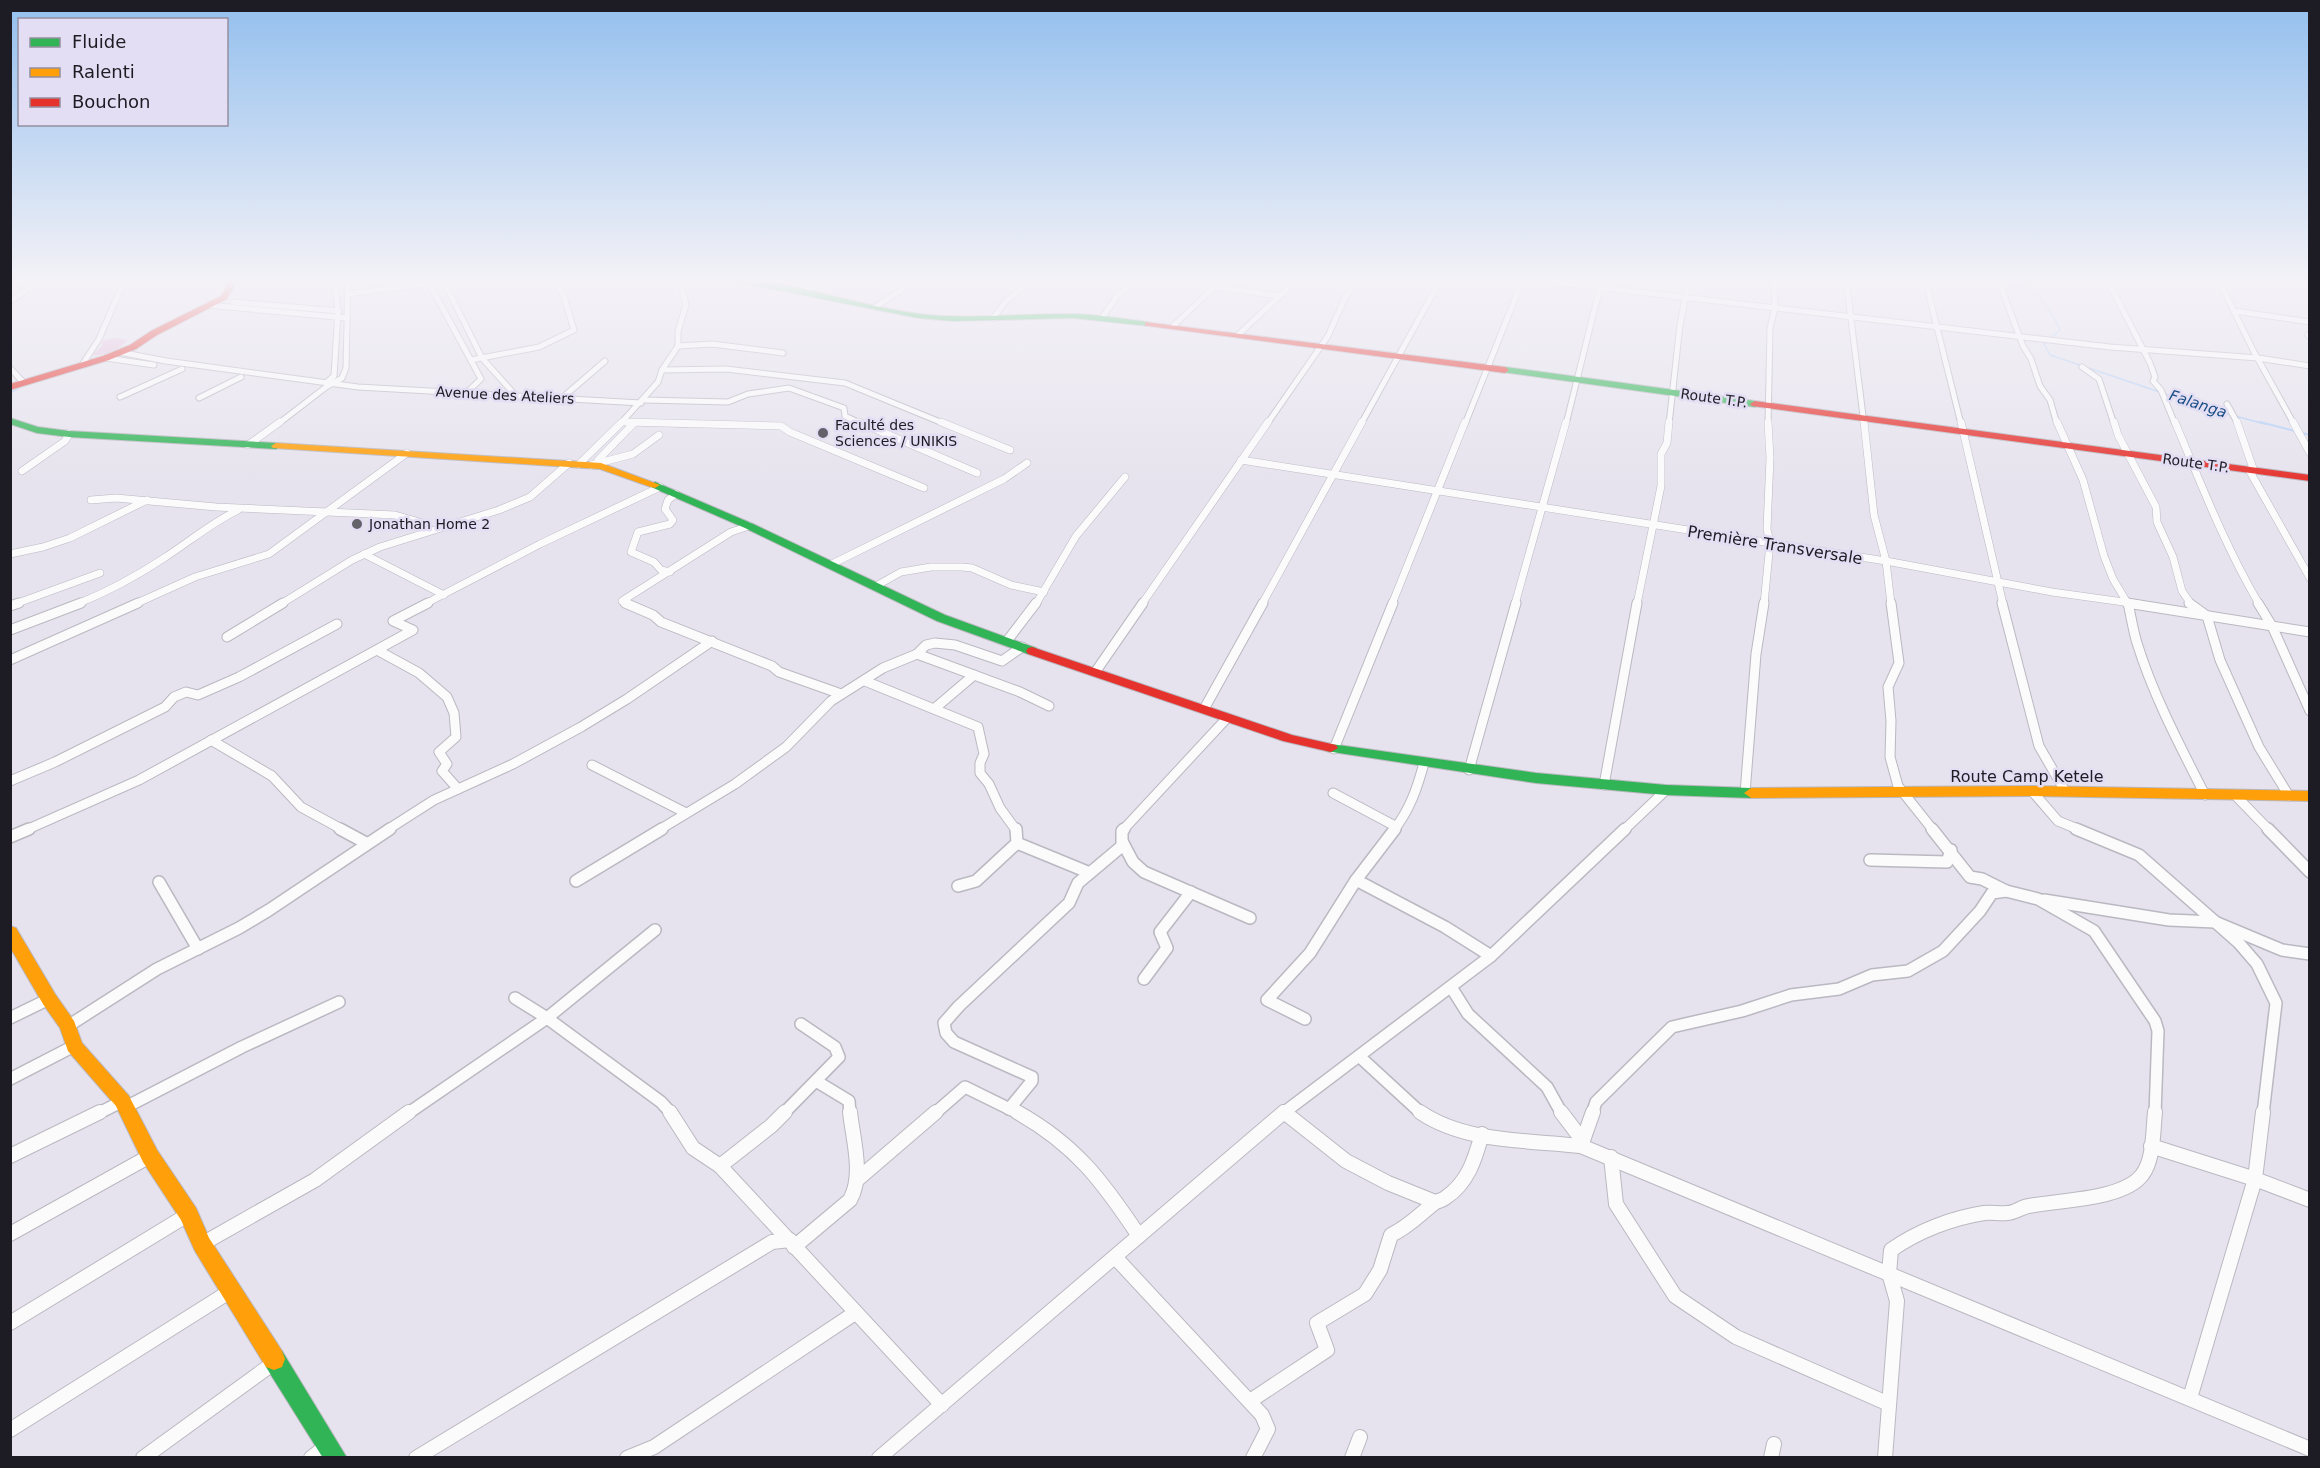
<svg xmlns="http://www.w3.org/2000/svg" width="2320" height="1468" viewBox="0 0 2320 1468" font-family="'DejaVu Sans',sans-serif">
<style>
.green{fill:#e4c0dd}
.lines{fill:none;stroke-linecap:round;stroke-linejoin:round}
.stream-far1{stroke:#b4d0f6;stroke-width:1.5}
.stream{stroke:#b4d0f6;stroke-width:2}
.street-far4-casing{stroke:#bab8c0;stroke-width:7}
.street-far3-casing{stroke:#bab8c0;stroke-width:8}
.street-far2-casing{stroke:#bab8c0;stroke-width:11}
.street-far1-casing{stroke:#bab8c0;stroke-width:14}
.street-casing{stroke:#bab8c0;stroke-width:16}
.fast-casing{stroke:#bab8c0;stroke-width:2}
.slow-casing{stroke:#bab8c0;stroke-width:2}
.jam-casing{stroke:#bab8c0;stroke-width:2}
.street-far4{stroke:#fbfbfc;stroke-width:5}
.street-far3{stroke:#fbfbfc;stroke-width:7}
.street-far2{stroke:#fbfbfc;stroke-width:9}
.street-far1{stroke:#fbfbfc;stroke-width:11}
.street{stroke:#fbfbfc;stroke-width:14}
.fast{fill:#30b455;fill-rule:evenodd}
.slow{fill:#ff9f0a;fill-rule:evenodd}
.jam{fill:#e5322d;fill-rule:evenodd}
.poi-dot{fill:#63616a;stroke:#e3def3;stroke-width:2}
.labels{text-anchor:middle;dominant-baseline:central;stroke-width:5;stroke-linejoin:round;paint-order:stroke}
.far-street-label{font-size:14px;fill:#1d1b23;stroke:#e3def3}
.far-poi-label{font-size:14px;fill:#1d1b23;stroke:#e3def3;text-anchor:start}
.far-water-label{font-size:15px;font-style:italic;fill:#164c83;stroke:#e3def3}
.street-label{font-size:16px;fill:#1d1b23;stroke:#e3def3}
</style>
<rect width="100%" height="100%" fill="#e6e3ee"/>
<path class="green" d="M115 338 128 340C119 349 106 357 92 355L102 346V341Z"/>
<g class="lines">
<g class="stream-far1">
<path d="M1977 279 2010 286H2028C2043 298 2052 312 2060 330L2044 344 2050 355 2216 411 2265 424"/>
<polyline points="10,393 19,388"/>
</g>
<polyline class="stream" points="2260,422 2310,435"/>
<g class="street-far4-casing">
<g id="street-far4">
<polyline points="1526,279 2110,347 2258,358 2310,366"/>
<polyline points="1846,279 1864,424"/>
<polyline points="1925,279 1961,424"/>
<polyline points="1998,279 2023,346 2031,359 2040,386 2050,400 2057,424"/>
<polyline points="2107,279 2150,363 2155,377 2153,381 2161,390 2175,424"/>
<polyline points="2218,279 2254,352 2294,424"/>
<polyline points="452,280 446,286 482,358 516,396"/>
<polyline points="10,283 41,279"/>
<polyline points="429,283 481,379 466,393"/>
<polyline points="1216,287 1280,296"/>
<polyline points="805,292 829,279"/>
<polyline points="347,294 464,279"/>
<polyline points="10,301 44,279"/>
<polyline points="233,302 339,311"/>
<polyline points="207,305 347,318"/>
<polyline points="875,307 903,289 911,281 908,279"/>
<polyline points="2234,311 2310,322"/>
<polyline points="993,318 1006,301 1033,279"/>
<polyline points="1102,318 1118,295 1138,279"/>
<polyline points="1172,327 1223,279"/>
<polyline points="1238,335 1290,286 1294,279"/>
<polyline points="2308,335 2310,337"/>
<polyline points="678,346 712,344 783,353"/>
<polyline points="119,352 166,361 358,387 641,403"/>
<polyline points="106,358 154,365"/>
<polyline points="471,360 539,347 574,330 564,297 555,279"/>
<polyline points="82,365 99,339 125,279"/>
<polyline points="2082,367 2099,379 2114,424"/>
<polyline points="10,368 23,382"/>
<polyline points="662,370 726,369 845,383 945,424"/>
<polyline points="326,383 334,376 338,311 334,279"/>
<polyline points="120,397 182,369"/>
<polyline points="199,398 241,377"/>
<polyline points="562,398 605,361"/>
<polyline points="644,400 728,402 748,394 789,388 844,408 845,416 862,424"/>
<polyline points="2227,404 2238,424"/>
<polyline points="622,422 686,424"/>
<polyline points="278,424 326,387 342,378 346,368 348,279"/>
<polyline points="620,424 658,382 662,370 678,346 678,331 686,305 679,279"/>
<polyline points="1267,424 1328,336 1345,298 1358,279"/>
<polyline points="1361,424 1441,279"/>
<polyline points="1465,424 1523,279"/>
<polyline points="1566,424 1602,279"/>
<polyline points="1669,424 1680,325 1689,279"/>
<polyline points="1768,424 1770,328 1775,308 1774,279"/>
</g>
</g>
<g class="street-far3-casing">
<g id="street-far3">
<polyline points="626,422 781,426 790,432 924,488"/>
<polyline points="859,422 977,473"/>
<polyline points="941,422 1010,450"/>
<polyline points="1864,422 1874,515 1886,561 1891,604"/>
<polyline points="1961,422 2003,604"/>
<polyline points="2057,422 2083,480 2104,556 2113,579 2128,604"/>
<polyline points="2114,422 2118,435 2156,507 2157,522 2173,557 2182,591 2191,604"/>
<path d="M2175 422C2201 484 2225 546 2259 604"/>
<polyline points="2237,422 2254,471"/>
<polyline points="2293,422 2310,453"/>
<polyline points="248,445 280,422"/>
<polyline points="598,460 634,423"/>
<polyline points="1241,460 1886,561 2052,592 2138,604"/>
<polyline points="579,464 622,422"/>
<polyline points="591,465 633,454 659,435"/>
<polyline points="2249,470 2310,578"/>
<polyline points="22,471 65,441 69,434"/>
<polyline points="91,500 116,498 216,507 395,515 423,523 424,532"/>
<polyline points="10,554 43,547 70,538 147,500"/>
<polyline points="364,554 444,595"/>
<polyline points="832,564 1004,479 1027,463"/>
<polyline points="670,572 661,570 654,562 631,552 638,532 670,524 673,520 665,509 668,500 676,494"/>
<polyline points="876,586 901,572 931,567 962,567 972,568 1011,585 1044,592"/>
<polyline points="15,604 100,573"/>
<path d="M77 604C107 592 137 576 164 558 189 542 211 523 238 510"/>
<polyline points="135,604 195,577 269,554 407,453"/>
<polyline points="281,604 352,560 380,547 499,510 530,497 569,463"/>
<polyline points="425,604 540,544 660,487"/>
<polyline points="629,604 622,601 731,532 749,526"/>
<polyline points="1036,604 1076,536 1125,477"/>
<polyline points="1142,604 1268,422"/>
<polyline points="1262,604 1362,422"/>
<polyline points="1392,604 1465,422"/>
<polyline points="1515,604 1566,422"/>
<polyline points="1637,604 1661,486 1661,454 1667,443 1669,422"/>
<polyline points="1764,604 1770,543 1767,529 1770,458 1768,422"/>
</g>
</g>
<g class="street-far2-casing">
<g id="street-far2">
<polyline points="625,603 653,615 661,622 772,666 779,672 841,694"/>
<polyline points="1891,603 1899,663 1888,687 1891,721 1890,757 1898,786 1933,830"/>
<polyline points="2002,603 2039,746 2065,791"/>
<polyline points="2127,603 2310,632"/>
<path d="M2128 603C2131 616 2133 630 2137 643 2153 695 2180 746 2205 795"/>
<polyline points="2189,603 2207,616 2220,660 2259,747 2289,796"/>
<polyline points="2258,603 2272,626 2310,711"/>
<polyline points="10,606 19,603"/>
<polyline points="10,630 81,603"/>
<polyline points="227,637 283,603"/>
<polyline points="1007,641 1036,603"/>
<polyline points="377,650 419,673 447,697 454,713 456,737 439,752 447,764 442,771 458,789"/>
<polyline points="917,654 1020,692 1049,706"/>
<polyline points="10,660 138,603"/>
<polyline points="1096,671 1143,603"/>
<polyline points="865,681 978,727 984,754 980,763 980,773 989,784 1000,808 1016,830"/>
<polyline points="934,709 974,675"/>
<polyline points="1204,709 1263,603"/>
<polyline points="211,740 272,776 301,807 343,830"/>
<polyline points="1334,749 1393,603"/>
<polyline points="592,765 686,813"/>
<polyline points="1469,770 1516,603"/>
<polyline points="10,781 55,762 165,707 174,697 186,692 198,695 239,677 337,624"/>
<polyline points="1604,785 1637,603"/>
<polyline points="2032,791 2058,821 2080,830"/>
<polyline points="1333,793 1395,826"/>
<polyline points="1745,793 1756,654 1764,603"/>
<polyline points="2235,795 2269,830"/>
<polyline points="26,830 139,780 413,630 393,621 428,603"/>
<polyline points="387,830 434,800 513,764 581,727 627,699 712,641"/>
<polyline points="659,830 735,784 786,747 831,701 883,668 917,654 926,645 935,643 955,645 1002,661 1022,647"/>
<polyline points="1123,830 1227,718"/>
<path d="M1394 830C1410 809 1417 789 1424 763"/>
<polyline points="1624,830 1666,790"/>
</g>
</g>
<g class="street-far1-casing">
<g id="street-far1">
<polyline points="340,829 366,843"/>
<polyline points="1932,829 1970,877 1982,879 2006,891 2038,899 2094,931 2155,1021 2158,1031 2155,1114"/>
<polyline points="2076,829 2139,855 2238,942 2257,964 2276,1003 2263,1114"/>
<polyline points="2268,829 2310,872"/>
<polyline points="10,837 29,829"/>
<polyline points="1017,843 1090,873"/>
<polyline points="1123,843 1133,862 1144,872 1250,918"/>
<polyline points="1870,860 1947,862 1951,850"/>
<polyline points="1356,880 1445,927 1491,956"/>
<polyline points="576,881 662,829"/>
<polyline points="159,882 198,949"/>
<polyline points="958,886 976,881 1017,843 1016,829"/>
<polyline points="2044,900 2169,920 2215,922 2282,950 2310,954"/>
<polyline points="1144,979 1167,948 1160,932 1191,892"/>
<polyline points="1451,987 1468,1014 1547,1087 1562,1114"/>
<polyline points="515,998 547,1018 661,1102 672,1114"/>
<polyline points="10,1018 49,999"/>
<polyline points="1305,1019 1267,1000 1310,953 1356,880 1395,829"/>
<polyline points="68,1026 157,969 239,928 269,910 390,829"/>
<polyline points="1360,1057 1422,1114"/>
<polyline points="10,1079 74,1046"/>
<polyline points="816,1081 849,1101 850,1114"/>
<polyline points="126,1107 242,1047 339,1002"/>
<polyline points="1009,1109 1032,1081 1032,1077 954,1042 946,1033 944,1023 959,1006 1069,903 1078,883 1122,846 1122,831 1124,829"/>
<polyline points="1284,1112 1286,1114"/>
<polyline points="97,1114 123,1101"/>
<polyline points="407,1114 547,1018 655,930"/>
<polyline points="783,1114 839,1057 835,1047 801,1024"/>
<polyline points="934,1114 965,1087 1020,1114"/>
<polyline points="1282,1114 1491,956 1625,829"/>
<polyline points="1592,1114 1596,1102 1672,1027 1742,1011 1791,995 1839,989 1872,975 1908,971 1943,951 1980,911 1992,893 2006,891"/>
</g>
</g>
<g class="street-casing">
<g id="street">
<polyline points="670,1112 693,1148 720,1166 942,1405"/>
<path d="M1017 1112C1076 1145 1103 1182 1139 1236"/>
<polyline points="1284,1112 1346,1161 1388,1183 1435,1202"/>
<path d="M1420 1112C1465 1143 1529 1140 1581 1146L2310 1449"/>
<polyline points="1561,1112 1583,1141"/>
<polyline points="1581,1146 1593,1112"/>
<polyline points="2151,1146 2255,1179 2310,1200"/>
<polyline points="10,1156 100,1112"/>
<polyline points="1611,1157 1616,1204 1675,1296 1736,1337 1889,1404"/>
<polyline points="720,1166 771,1126 785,1112"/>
<polyline points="858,1179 936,1112"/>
<polyline points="10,1234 150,1156"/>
<polyline points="202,1244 315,1180 409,1112"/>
<path d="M794 1247 850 1200C864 1175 853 1140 850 1112"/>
<polyline points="1115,1257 1262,1415 1268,1429 1253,1458"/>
<polyline points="10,1323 189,1214"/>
<polyline points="2190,1398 2255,1179 2263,1112"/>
<path d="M1250 1401 1327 1350 1317 1323 1365 1294 1380 1270 1391 1235C1408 1227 1418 1216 1433 1204 1436 1201 1441 1201 1445 1198 1468 1183 1475 1159 1482 1134"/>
<polyline points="10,1430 229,1292"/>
<polyline points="143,1458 275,1362"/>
<polyline points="311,1458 326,1446"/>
<polyline points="416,1458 772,1242 790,1240"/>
<polyline points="627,1458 654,1447 855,1313"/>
<polyline points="879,1458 1284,1112"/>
<polyline points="1352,1458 1360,1437"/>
<polyline points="1771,1458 1774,1444"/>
<path d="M1885 1458 1897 1301 1889 1273 1891 1250C1918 1231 1952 1218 1984 1213 1992 1212 2000 1214 2007 1213 2015 1213 2021 1207 2029 1206 2058 1200 2123 1200 2142 1175 2154 1160 2153 1130 2155 1112"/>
</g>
</g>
<g class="fast-casing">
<g id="fast">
<path d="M722 279C789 278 854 306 920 314 970 320 1021 313 1071 314 1096 314 1123 319 1148 322L1152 324 1148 326 1073 318 953 321 918 318Z"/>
<polygon points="1505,367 1755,401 1760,404 1755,407 1502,372 1502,368"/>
<polygon points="10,418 38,427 69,431 276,443 281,446 276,449 69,437 37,433 10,424"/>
<polygon points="655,482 753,524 945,615 1036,648 1038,651 1036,654 1028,654 937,621 745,528 651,487 650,485"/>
<polygon points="1331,744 1536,773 1666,785 1751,788 1758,793 1751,798 1666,795 1536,783 1326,751 1324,748 1326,745"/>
<polygon points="274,1348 282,1351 347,1458 323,1458 266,1367 263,1359 266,1351"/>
</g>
</g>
<g class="slow-casing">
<g id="slow">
<polygon points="276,443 601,463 660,485 655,488 651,487 600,469 273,448 271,446"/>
<polygon points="2032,786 2310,791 2310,801 2032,796 1751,798 1744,793 1751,788"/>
<polygon points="10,926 16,928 55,994 74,1021 82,1043 129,1096 157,1150 196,1208 209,1238 282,1351 285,1359 282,1367 274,1370 266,1367 195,1251 181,1220 143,1162 116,1106 68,1051 60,1028 43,1004 10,947"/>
</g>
</g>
<g class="jam-casing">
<g id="jam">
<polygon points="230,279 256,279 236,283 227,299 157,335 136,349 109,360 10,390 10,384 103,356 130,345 151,331 221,296"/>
<polygon points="1145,322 1505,367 1509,370 1505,373 1148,326 1145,326"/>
<polygon points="1755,401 2310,475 2310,481 1752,406 1750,404"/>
<polygon points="1032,647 1292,735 1336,745 1338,748 1331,752 1283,741 1028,654 1026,651 1028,648"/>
</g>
</g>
<use href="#street-far4" class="street-far4"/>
<use href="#street-far3" class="street-far3"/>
<use href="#street-far2" class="street-far2"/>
<use href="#street-far1" class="street-far1"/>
<use href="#street" class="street"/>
<use href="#fast" class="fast"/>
<use href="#slow" class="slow"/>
<use href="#jam" class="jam"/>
</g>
<linearGradient id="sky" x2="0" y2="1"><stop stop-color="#93bfee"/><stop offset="0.58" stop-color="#f4f2f7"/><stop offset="1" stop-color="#f4f2f7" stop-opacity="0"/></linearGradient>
<rect width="2320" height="484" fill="url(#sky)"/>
<g class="poi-dot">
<circle cx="823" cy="433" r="6"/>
<circle cx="357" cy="524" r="6"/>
</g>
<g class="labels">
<g class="far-street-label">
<text transform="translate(505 395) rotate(3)">Avenue des Ateliers</text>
<text transform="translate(1714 398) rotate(8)">Route T.P.</text>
<text transform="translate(2196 463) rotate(8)">Route T.P.</text>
</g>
<g class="far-poi-label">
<text x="835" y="425">Faculté des<tspan x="835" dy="16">Sciences / UNIKIS</tspan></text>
<text x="369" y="524">Jonathan Home 2</text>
</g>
<g class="far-water-label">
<text transform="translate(2198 404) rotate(18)">Falanga</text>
</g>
<g class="street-label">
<text transform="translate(1775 545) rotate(9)">Première Transversale</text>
<text x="2027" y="776">Route Camp Ketele</text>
</g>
</g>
<rect width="2320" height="1468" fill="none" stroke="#1d1b23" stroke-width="24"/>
<rect x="18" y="18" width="210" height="108" fill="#e3def3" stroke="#9490a0" stroke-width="1.5"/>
<rect x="30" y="38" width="30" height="9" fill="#30b455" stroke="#9490a0" stroke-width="1.5"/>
<text x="72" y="48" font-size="18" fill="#1d1b23">Fluide</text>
<rect x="30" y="68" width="30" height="9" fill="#ff9f0a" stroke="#9490a0" stroke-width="1.5"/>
<text x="72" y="78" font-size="18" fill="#1d1b23">Ralenti</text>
<rect x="30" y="98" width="30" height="9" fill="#e5322d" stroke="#9490a0" stroke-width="1.5"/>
<text x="72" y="108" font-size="18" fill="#1d1b23">Bouchon</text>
</svg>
